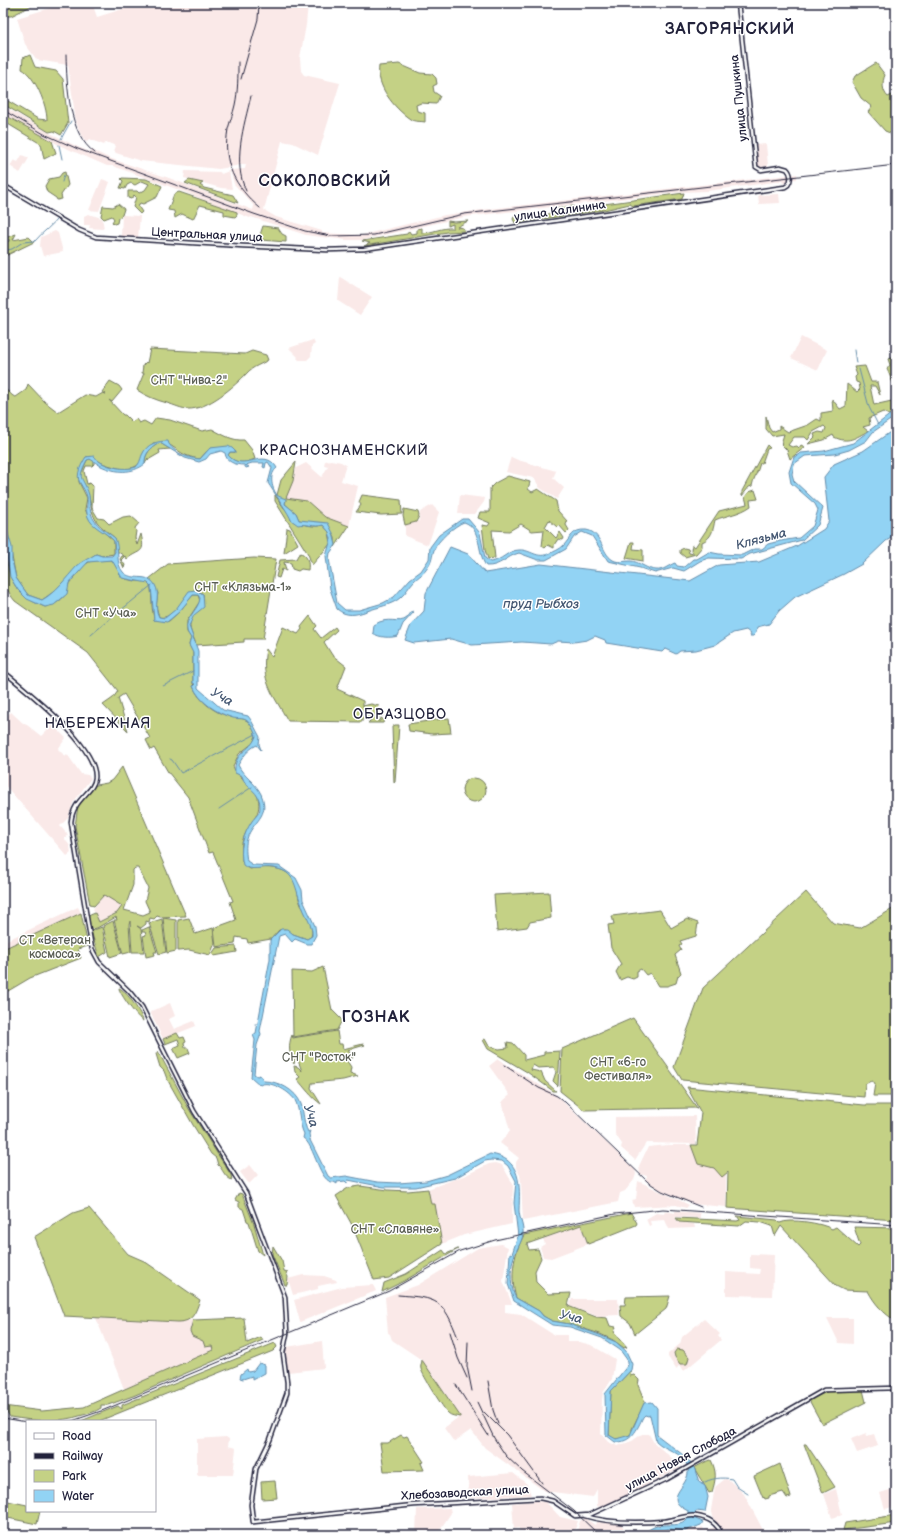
<svg xmlns="http://www.w3.org/2000/svg" width="899" height="1538" viewBox="0 0 899 1538" font-family="'Balsamiq Sans',sans-serif">
<style>
.built{fill:#fae9e8}
.green{fill:#c4d185;stroke:#737a60;fill-rule:evenodd}
.water{fill:#92d3f4;stroke:#658caa}
.lines{fill:none;stroke-linecap:round;stroke-linejoin:round}
.stream{stroke:#658caa;stroke-width:1}
.secondary-casing{stroke:#22223b;stroke-width:5.5}
.secondary{stroke:#fff;stroke-width:2.5}
.rail{stroke:#22223b;stroke-width:1}
.labels{text-anchor:middle;dominant-baseline:central;stroke-width:3;stroke-linejoin:round;paint-order:stroke}
.street-label{font-size:12px;fill:#22223b;stroke:#fff}
.park-label{font-size:12px;fill:#5b5f55;stroke:#fff}
.water-label{font-size:13px;font-style:italic;fill:#445772;stroke:#fff}
.quarter-label{font-size:14px;letter-spacing:1px;fill:#22223b;stroke:#fff}
.district-label{font-size:16px;font-weight:bold;letter-spacing:1px;fill:#22223b;stroke:#fff}
</style>
<rect width="100%" height="100%" fill="#fff"/>
<filter id="ink" filterUnits="userSpaceOnUse"><feTurbulence type="fractalNoise" baseFrequency=".025" numOctaves="2"/><feDisplacementMap in="SourceGraphic" scale="8" xChannelSelector="R" yChannelSelector="G"/><feConvolveMatrix kernelMatrix="1 2 1 2 8 2 1 2 1" color-interpolation-filters="sRGB"/></filter>
<g filter="url(#ink)">
<g class="built">
<polygon points="67,3 92,3 97,17 126,8 124,3 308,3 306,25 300,58 301,71 304,75 340,83 318,155 293,143 282,141 264,210 276,217 322,231 322,233 362,235 445,215 489,209 797,174 797,179 787,180 787,183 783,183 782,181 707,191 681,192 464,217 362,240 346,240 306,235 251,217 250,218 182,191 113,166 107,166 59,145 3,114 3,106 48,132 78,147 90,152 92,150 109,158 169,178 253,210 254,206 234,184 230,170 245,169 246,164 219,169 141,161 116,153 114,151 116,146 106,142 104,145 89,139 86,142 81,135 76,122 68,65 37,60 25,44 17,18"/>
<polygon points="766,144 768,166 758,168 755,145"/>
<polygon points="22,155 29,158 20,173 10,166 14,160 18,162"/>
<polygon points="185,171 220,172 221,174 229,171 232,189 221,188 184,178"/>
<polygon points="102,179 110,182 99,211 89,210"/>
<polygon points="779,194 780,203 759,204 758,195"/>
<polygon points="88,214 102,218 104,228 102,229 89,228 90,225 84,225 84,216"/>
<polygon points="122,215 140,216 138,238 121,237"/>
<polygon points="55,231 58,233 63,252 43,256 40,246 41,237"/>
<polygon points="340,277 372,297 360,315 338,301"/>
<polygon points="801,337 827,350 818,370 791,358"/>
<polygon points="313,340 315,344 312,346 311,356 307,360 299,360 297,358 298,357 289,348"/>
<polygon points="511,457 518,460 556,471 553,478 564,488 557,499 540,488 534,478 506,472"/>
<polygon points="331,460 341,462 346,465 341,481 358,486 349,526 325,517 307,501 286,498 293,481 296,468 306,463 322,477 328,466 324,465 325,461"/>
<polygon points="460,495 485,498 484,502 475,514 458,514"/>
<polygon points="432,505 439,512 428,545 405,536 405,525 419,521 420,512"/>
<polygon points="11,712 24,724 27,725 41,736 52,725 55,727 66,738 58,749 65,756 67,754 81,774 88,775 91,778 73,803 68,818 60,826 68,835 64,838 70,846 71,853 67,856 3,783 3,720"/>
<polygon points="104,895 122,905 117,913 99,922 93,909"/>
<polygon points="78,907 81,913 3,949 3,942"/>
<polygon points="170,1003 175,1016 169,1019 174,1029 194,1021 196,1026 163,1039 150,1012"/>
<polygon points="498,1059 556,1095 635,1170 636,1174 634,1180 625,1191 620,1193 618,1202 523,1221 521,1183 520,1175 516,1168 516,1162 519,1158 500,1143 510,1131 502,1102 510,1095 489,1066"/>
<polygon points="695,1116 696,1144 646,1143 635,1160 621,1148 622,1144 615,1134 615,1117"/>
<polygon points="668,1145 690,1145 726,1170 726,1207 692,1204 662,1191 645,1180 647,1176 640,1174 639,1166 648,1147"/>
<polygon points="496,1163 502,1165 513,1184 512,1224 464,1235 442,1244 435,1204 431,1204 428,1189 466,1175 489,1164"/>
<polygon points="250,1165 258,1175 249,1184 240,1172"/>
<polygon points="638,1181 679,1200 689,1205 686,1208 676,1205 634,1207 632,1200 636,1199"/>
<polygon points="665,1211 675,1213 675,1211 700,1213 700,1218 675,1217 678,1222 694,1224 695,1228 669,1229 665,1220 650,1221 651,1225 649,1226 646,1219 656,1213 664,1214"/>
<polygon points="581,1225 588,1244 551,1258 543,1257 540,1247 545,1244 543,1239"/>
<polygon points="501,1244 508,1247 503,1281 512,1304 505,1304 505,1312 521,1314 554,1335 567,1335 567,1342 580,1342 591,1345 615,1359 612,1379 603,1393 602,1400 601,1434 608,1442 618,1446 632,1441 642,1434 649,1434 654,1443 673,1459 680,1468 603,1507 597,1506 597,1489 593,1497 544,1491 485,1448 471,1430 454,1442 444,1428 460,1416 422,1360 392,1340 390,1334 388,1333 385,1297 418,1285 478,1248"/>
<polygon points="750,1254 774,1255 772,1296 726,1295 726,1272 759,1274 760,1269 750,1268"/>
<polygon points="303,1275 324,1276 336,1280 337,1282 318,1286 318,1289 314,1290 293,1295 288,1279"/>
<polygon points="373,1285 376,1291 300,1322 294,1300 342,1287"/>
<polygon points="572,1299 618,1299 619,1315 597,1316 569,1306"/>
<polygon points="96,1318 178,1322 193,1320 190,1331 192,1335 212,1346 213,1350 124,1389"/>
<polygon points="827,1318 853,1318 853,1344 839,1343"/>
<polygon points="704,1319 720,1334 718,1336 721,1340 684,1371 679,1366 676,1369 668,1357 668,1354 680,1344 682,1337"/>
<polygon points="322,1341 324,1368 288,1372 285,1349 287,1347"/>
<polygon points="866,1433 867,1436 874,1434 878,1446 857,1453 851,1439"/>
<polygon points="226,1437 229,1439 228,1446 236,1448 233,1475 197,1475 197,1439"/>
<polygon points="513,1473 527,1484 531,1495 469,1498 468,1477"/>
<polygon points="725,1479 729,1480 744,1494 763,1530 768,1535 723,1535 720,1527 712,1517 711,1510 715,1487"/>
<polygon points="836,1489 842,1515 832,1518 824,1494"/>
<polygon points="893,1489 896,1506 885,1509 880,1493"/>
<polygon points="536,1501 546,1502 560,1517 578,1521 573,1535 520,1535 519,1528 514,1529 512,1503"/>
<polygon points="450,1508 451,1513 439,1531 438,1535 416,1535 417,1509"/>
<polygon points="585,1518 595,1525 596,1522 621,1524 629,1535 576,1535 580,1521"/>
<polygon points="703,1527 704,1530 717,1527 720,1535 662,1535 684,1532"/>
</g>
<g class="green">
<polygon points="3,3 37,3 11,16 3,16"/>
<path d="M30 55 35 67 56 71 63 79 68 123 61 135 54 131 49 132 3 104V98L38 119 47 120C47 105 35 76 22 69L23 58Z"/>
<path d="M876 63 885 75C882 82 882 91 888 97L896 93V145L890 133 885 131 868 112 872 107 861 98 852 82 855 76Z"/>
<path d="M399 64 420 73 432 74 436 78 437 84 433 86 434 92 440 96 436 104 421 103 416 105 417 111 425 113V122C420 121 414 122 410 119 394 108 376 86 379 66Z"/>
<polygon points="3,114 52,141 56,153 44,159 41,144 3,121"/>
<polygon points="65,172 68,185 61,195 62,199 57,200 56,198 47,192 45,186 49,179 59,177 62,173"/>
<polygon points="122,178 146,179 162,186 157,197 143,204 140,203 138,206 142,212 140,214 133,207 136,197 134,195 131,199 128,198 128,191 137,191 139,193 145,190 149,184 142,181 135,185 131,183 127,185 125,189 120,188 123,181 121,179"/>
<polygon points="189,180 203,183 200,185 204,188 233,195 238,203 185,183"/>
<polygon points="179,192 237,212 237,215 235,217 224,215 224,211 200,205 193,219 182,214 175,218 174,211 168,210 174,194"/>
<polygon points="684,193 682,199 633,206 630,204 604,210 515,223 513,219 515,215 527,214 528,216 546,216 552,211 559,214 555,209 573,206 575,208"/>
<polygon points="118,204 124,209 122,215 118,218 117,223 114,224 112,222 114,219 112,216 104,219 101,216 103,206 113,207"/>
<path d="M448 221 454 222 468 221 457 227 463 228 465 231 447 232 364 246 370 243 362 241 407 234 409 231 411 234 417 233V229L422 228V233C432 233 442 227 453 228V224L448 226Z"/>
<polygon points="263,226 278,228 282,234 286,236 286,242 261,240 259,238"/>
<polygon points="3,233 8,237 16,234 13,240 29,237 34,242 3,257 3,244 11,240 3,240"/>
<path d="M150 349 245 354 252 351 266 355 268 360C262 364 252 367 247 373 235 386 207 410 188 409 182 409 174 405 167 403 156 400 146 396 137 390L144 373H142L143 365 146 362 147 363Z"/>
<polygon points="896,357 896,382 893,383 887,369 890,365 888,359"/>
<path d="M865 366 871 382H877L880 395 875 386H870L874 405 896 400V410L889 415 883 412 869 418 870 425 863 427 868 431C855 438 848 444 834 437L833 435 824 440 808 444 815 437 814 434 819 432 824 433 826 428 824 426 813 432 808 440 805 437H794L788 445 792 447 797 446 799 448 801 445 805 447 790 459 787 450 781 444 784 434 772 436 766 429V416L769 428 772 432 779 429V426L788 432 808 425 817 419 821 421V413L833 411 832 399 840 409 846 406 847 384 857 392 860 389 859 383 856 382 855 377 857 375 854 367Z"/>
<path d="M110 381 119 386 122 390 112 402 109 400 123 415H125L132 422 136 419 139 423 144 421 151 425 156 418 170 420 202 431 212 429C223 435 233 441 244 440L252 450 255 459C245 463 236 465 228 455L230 452H235L213 448 206 452 200 459C180 456 179 449 164 442L153 443C143 459 140 472 118 468 112 466 106 465 100 462 95 459 93 455 86 457L80 469 79 482 87 498 85 509 90 520 114 541V554L102 556 96 554 79 565 56 590 42 600 28 595 16 578 3 509V485L6 475 3 464V387L13 396 16 397 26 390 28 384 45 402 58 412 85 395 96 397 103 393 106 394 102 392Z"/>
<path d="M160 443 170 449 159 450 160 453 148 460V458L145 464C144 454 151 447 160 443Z"/>
<path d="M767 445 770 448 767 449 762 463H760C758 472 753 479 752 486L749 487 742 496V491Z"/>
<path d="M90 459 94 460V464L92 466H86L84 471 87 484 90 483 93 486 92 508 98 518 104 519 109 524 123 517 131 516 139 523 135 528 136 531 135 538 137 545 141 534C146 555 139 549 127 559L125 556 121 560 125 565 124 568 120 559 122 556H124L117 551 115 538C95 522 94 522 89 497 87 490 82 483 80 476L87 460Z"/>
<polygon points="296,462 293,481 286,498 307,501 325,517 349,526 335,547 335,538 329,527 299,520 296,513 285,504 286,500 284,501 279,499 277,495 281,480"/>
<polygon points="508,476 530,482 528,489 532,492 538,489 556,501 558,511 567,521 566,525 569,530 566,533 559,525 557,527 549,520 545,527 556,538 560,532 564,538 563,540 558,539 554,545 554,548 548,545 545,548 542,546 544,530 532,531 521,524 509,531 492,530 495,558 488,559 485,550 482,525 488,526 490,523 478,518 480,512 490,512 490,488 495,483"/>
<path d="M755 490 758 499 750 500 751 506C740 514 727 515 715 520 713 530 712 538 702 542V547L696 554 685 557 680 553V550L684 548 688 549 689 553 694 554 691 550 692 545 695 547 719 511 747 504 745 497 749 492Z"/>
<path d="M275 495 284 508 290 513 291 520C299 524 314 528 323 525L329 532 331 543 312 565 308 554 275 501Z"/>
<polygon points="362,495 401,500 402,514 381,515 356,512 361,505 359,502"/>
<polygon points="404,509 418,512 419,516 416,522 405,525 403,516"/>
<polygon points="287,528 290,529 298,544 284,553"/>
<path d="M3 541C6 548 6 554 7 562 11 587 22 598 45 607 60 603 66 598 69 583 76 578 81 566 89 562 92 560 107 560 111 560L114 562 123 578C148 587 151 570 152 605 152 610 154 616 154 620L169 621 179 612 193 595H198L200 601 187 621V632L191 638 189 645 193 652V684L195 686H193C198 700 213 712 228 716 233 718 241 717 246 720 251 723 254 731 256 736L253 743 239 754 233 766C236 777 254 785 257 794 264 815 250 820 244 837 240 845 242 853 242 862L250 869C265 866 290 866 296 884 298 891 298 899 301 905 306 914 315 926 311 937L307 939 293 934 285 929 279 930 271 939 248 943 247 939 236 937 235 944 216 947 214 928 236 920 230 902 233 901 213 852 209 853 188 797 168 772 154 748 151 750 146 740 150 738 124 694 118 698 128 731 103 705 113 698 118 691 88 653 15 601C0 584 3 562 3 541Z"/>
<polygon points="631,542 634,542 633,549 643,550 643,561 626,558"/>
<path d="M301 553C308 556 309 563 308 570L301 569 298 571 292 569 291 563 284 562 286 571 282 569 279 578 276 577 280 560 296 559 298 555Z"/>
<path d="M254 558 276 559 263 639H244V642L196 645C195 639 189 631 190 624 191 608 207 615 203 594L199 591 187 595 186 598C180 605 169 620 159 617L156 606 158 593 149 579 168 564Z"/>
<path d="M310 616 317 626 314 629 321 638 335 627 337 630 324 642 332 655 346 666 337 689 363 701V706L371 704 379 706 376 717 378 714 383 715 378 717V721H380L381 718 384 720 383 723H368L372 719 369 720 362 719V722L288 721C273 694 260 681 266 649L272 657 283 627 298 634 302 629 301 627Z"/>
<polygon points="449,718 451,733 432,734 409,731 408,724"/>
<polygon points="395,725 399,725 395,782 394,783 392,727"/>
<path d="M122 767 186 916 160 917 157 916 154 919 150 918 149 922 146 921V924L141 928 137 926 141 929 144 952H132L130 921 129 925 131 952 123 954 114 920H117L116 917 97 928 90 929 88 916 95 913 99 922 117 913 122 906 104 895 94 906 90 905 75 826 78 806 96 785 107 783 112 780ZM135 868H138L148 888 145 901 150 912 143 915 124 910 133 885V870Z"/>
<circle cx="474" cy="790" r="12"/>
<polygon points="549,892 551,918 530,922 527,927 497,931 494,895"/>
<polygon points="806,892 833,923 860,928 896,907 896,1096 873,1096 875,1083 871,1081 865,1084 864,1097 682,1080 674,1067 703,988"/>
<polygon points="660,910 671,928 687,919 698,923 696,936 680,941 682,944 679,946 681,950 675,955 681,973 678,976 676,983 667,986 658,986 650,973 646,975 641,969 637,971 637,977 633,979 627,977 620,980 616,972 621,964 611,948 608,925 614,924 612,916"/>
<polygon points="81,913 88,946 78,949 81,958 30,978 3,994 3,949"/>
<polygon points="163,918 176,920 176,951 167,953"/>
<polygon points="189,918 195,934 213,928 215,943 210,955 189,950 178,951 178,920"/>
<polygon points="162,919 166,952 159,954 149,923"/>
<polygon points="113,921 122,953 110,957 103,926"/>
<polygon points="102,927 107,952 99,957 91,931"/>
<polygon points="149,927 157,952 154,952 155,955 146,957 143,936 146,935 145,932 142,932 142,930"/>
<polygon points="236,946 237,952 214,956 212,954 216,948"/>
<polygon points="323,967 332,1010 342,1020 337,1030 293,1037 292,971 312,972"/>
<path d="M119 988C126 990 142 1014 143 1021 138 1019 119 993 119 988Z"/>
<polygon points="633,1018 697,1108 584,1110 560,1091 562,1049"/>
<path d="M337 1031 339 1044H342L343 1049 363 1044 365 1045 348 1050 353 1058 349 1057 347 1061 351 1067 350 1073 358 1076 343 1080 312 1083 311 1088 321 1104C311 1097 305 1088 297 1079L300 1077 295 1072 294 1066 298 1067 302 1071 297 1058 295 1059 294 1064C289 1057 288 1044 292 1035L293 1038 298 1037Z"/>
<polygon points="177,1033 180,1038 184,1037 186,1042 184,1043 185,1048 188,1048 190,1053 178,1058 173,1048 180,1045 178,1039 165,1044 163,1039"/>
<polygon points="485,1039 489,1046 499,1049 508,1048 507,1042 513,1043 524,1055 524,1060 544,1055 544,1052 560,1051 558,1086 553,1081 556,1072 554,1067 538,1068 533,1065 531,1070 541,1072 545,1081 556,1091 553,1091 527,1072 488,1049 483,1040"/>
<path d="M158 1051 189 1109 231 1175 232 1180C224 1177 223 1169 218 1165L216 1158 211 1154 193 1125 167 1079 164 1071 160 1067 156 1054Z"/>
<polygon points="687,1087 864,1105 896,1105 896,1220 727,1208 728,1172 722,1177 714,1168 698,1164 691,1145 697,1145 701,1113"/>
<polygon points="360,1186 388,1190 408,1191 428,1189 431,1204 435,1204 442,1244 389,1278 374,1280 352,1225 336,1196 348,1188"/>
<polygon points="239,1193 242,1194 254,1224 263,1255 258,1251 249,1222 247,1221 243,1209 239,1207 239,1202 235,1200"/>
<path d="M89 1208 128 1254 144 1261 200 1300C195 1313 193 1322 178 1322L64 1316 34 1237 73 1213Z"/>
<path d="M631 1213 637 1223 636 1225 588 1244 581 1225 527 1244 529 1250 538 1249 541 1258 535 1271 536 1282 548 1294 571 1293 568 1306 596 1317 607 1318 610 1326 616 1327 614 1332 627 1347 624 1348 613 1340 600 1334 569 1324 552 1321 543 1316 539 1311 516 1298C510 1277 513 1255 524 1235Z"/>
<path d="M737 1216 777 1220 780 1223C790 1218 822 1223 832 1229L836 1227 858 1247 860 1245 854 1227 896 1228V1321C883 1313 875 1304 868 1291L844 1290 836 1286 781 1226 775 1236 772 1226 760 1222 746 1221 739 1226 679 1222 676 1218 737 1221 740 1220Z"/>
<polygon points="273,1246 282,1261 284,1271 288,1272 286,1273 288,1277 287,1285 285,1285 272,1254"/>
<polygon points="458,1249 404,1281 382,1292 384,1283 406,1274 443,1250 446,1254"/>
<polygon points="670,1296 666,1309 635,1334 630,1323 621,1316 620,1305 625,1305 626,1297"/>
<path d="M244 1318 247 1343 261 1337 263 1340 133 1396 108 1405H101V1408C95 1412 90 1413 83 1415 58 1423 35 1421 10 1417L7 1412H3V1406L42 1411 84 1407 213 1350 212 1346 205 1347 203 1341 192 1336 190 1331 193 1320Z"/>
<polygon points="275,1343 277,1347 273,1351 99,1421 81,1421 118,1406 122,1409 122,1405"/>
<polygon points="677,1349 683,1350 689,1357 687,1364 680,1364 675,1357 674,1353"/>
<path d="M422 1360 460 1416V1417C455 1416 451 1416 448 1413 444 1410 422 1374 421 1369 420 1367 422 1362 422 1360Z"/>
<polygon points="631,1370 630,1376 634,1375 639,1380 638,1385 645,1402 632,1429 632,1434 623,1438 614,1439 609,1435 611,1391"/>
<polygon points="863,1390 866,1402 822,1424 809,1400 829,1391"/>
<polygon points="401,1435 404,1437 407,1436 424,1462 421,1463 424,1470 384,1471 380,1443 388,1443"/>
<polygon points="804,1444 806,1444 835,1487 823,1493"/>
<path d="M711 1460C717 1472 716 1479 712 1492L709 1493 694 1468 705 1462Z"/>
<polygon points="780,1464 791,1497 787,1498 783,1492 769,1496 769,1498 765,1499 764,1497 763,1498 754,1476"/>
<polygon points="275,1481 277,1498 262,1499 261,1482"/>
<polygon points="3,1500 27,1505 27,1511 40,1511 37,1524 3,1517"/>
<polygon points="896,1515 896,1523 843,1530 845,1523"/>
</g>
<g class="water">
<path d="M896 410V416L873 432 866 441 849 450 835 454 805 456 794 464 792 474 794 481 823 508 818 525 802 540 750 554 741 559 709 558 700 561 684 571 673 568 655 573 640 568 608 561 592 536 582 532 574 537 566 549 546 560H538L519 553C507 556 500 567 486 566 477 553 482 528 464 522 455 525 437 541 434 550 432 556 432 562 428 567 424 574 419 576 414 581 409 586 406 593 400 598 392 605 378 607 367 611 356 615 346 617 337 609L330 589 326 556 331 539 329 532 323 525C315 528 305 523 298 525L291 520C290 515 273 491 268 483L272 468 268 462 266 463 265 468 263 467 264 463H252L246 465 249 467 246 468 244 465C235 465 226 462 225 453L221 451 210 454 206 459 199 462 185 458 160 443C151 447 144 454 145 464 132 474 116 473 101 466 97 464 94 461 90 459L87 460C76 481 83 475 89 495 90 500 89 507 91 513 94 525 106 531 115 538 120 549 115 563 123 572 132 582 148 572 155 585 161 595 153 606 159 617L165 618 176 609 189 591 195 590 203 594 204 607 194 615 189 626 198 651V688L223 710 248 716 251 720 260 737 259 744 261 750 257 745C248 749 243 757 238 765 243 776 256 783 261 794 271 817 252 821 247 839 245 846 246 855 247 861L253 865 279 866 296 878 302 890 303 900 315 926 316 935 311 944H307L295 939 292 942 285 934 279 936 260 1031 261 1034 257 1045 254 1074 257 1076 260 1075 264 1081C278 1081 296 1090 301 1104 304 1113 303 1122 308 1132L310 1131 309 1134 310 1140 328 1176 331 1178 346 1176 377 1182 398 1183 426 1181 447 1175 490 1154C522 1158 520 1186 519 1210 519 1218 524 1226 523 1234 522 1243 515 1251 513 1260 510 1271 510 1288 516 1298L539 1311 543 1316 552 1321 569 1324 600 1335 616 1342 626 1351 632 1364 631 1370 611 1391 609 1435 616 1439 630 1435 644 1403 652 1402 657 1408V1435L687 1458 694 1467 699 1482 705 1486 708 1497 705 1512 696 1511 693 1518 703 1522 701 1525 685 1531 668 1529 654 1535H643C659 1517 675 1531 687 1520L688 1511C658 1496 695 1486 687 1465 681 1451 666 1451 656 1441L650 1415 648 1416 645 1415 643 1417C637 1429 632 1443 615 1442L606 1435 605 1394 628 1365V1361L620 1350 602 1338 570 1327 552 1325 514 1301 508 1284 510 1253 512 1254 518 1236 514 1203 516 1181 508 1166 502 1161 491 1160 485 1161 455 1178 416 1187H384L348 1180 347 1183 345 1181 337 1182V1184L334 1182C319 1184 315 1145 303 1138L304 1134C299 1124 300 1110 295 1100 288 1090 269 1080 260 1085L251 1077 255 1040 253 1035 256 1033 270 959V940L281 929H287L293 934 307 939 312 936V931C310 921 304 913 301 903 294 886 296 871 273 868 263 866 250 872 243 865 239 849 243 835 252 821 255 817 260 813 260 808 261 790 245 789 242 776L235 773C233 751 251 752 256 736 254 731 251 723 246 720 243 718 237 719 233 718 217 713 199 702 193 686L195 684 193 683V653L189 645 191 638C190 636 187 633 187 630 184 618 199 610 200 598L198 595H193L179 612 167 622 154 620 151 586 148 583 122 578 112 560 88 562 69 583 67 594 54 605 45 607 27 599 18 590 10 577 6 548 3 541V509L8 534 12 547V560L16 578 28 595 42 600C56 592 65 579 77 566 82 561 90 558 96 554L102 556H112L115 552 114 541C107 532 92 528 88 517 85 510 88 504 87 497 86 491 82 487 80 483 75 475 82 463 86 457L94 456C101 467 124 471 136 467 140 463 140 460 142 455 147 443 158 441 168 441L169 444C176 454 188 458 200 459L210 448 228 446 232 448 236 452H230L228 455C243 474 264 446 277 468 269 474 271 487 277 495 279 497 284 498 286 499L285 504 296 513 299 520 328 523 333 533 336 545 330 553 329 559 337 603 345 610H359L383 603 394 597 410 579 421 571 429 559 430 547 439 535 462 519H468L480 533 485 558 490 562C502 561 508 550 519 550 531 549 537 560 550 553 554 552 560 549 563 546 571 538 572 529 586 530 602 532 601 553 613 560 618 563 625 561 630 561 639 561 647 570 656 570 663 571 669 565 675 563L677 566 684 567 693 559H697L709 552 719 554 742 555 754 549H762L768 544 780 541 799 538 813 526 818 510 815 504 791 483 789 472 794 457 801 453 824 451 853 443Z"/>
<polygon points="896,428 896,535 886,541 862,564 844,574 795,597 779,611 769,624 757,627 756,633 753,636 750,636 751,634 746,630 733,633 715,645 696,650 680,651 676,654 665,649 662,652 606,643 605,640 595,636 587,640 574,642 558,641 551,644 522,642 472,645 451,639 414,643 405,640 411,625 424,611 426,593 450,547 468,554 485,573 541,564 690,581 719,565 759,562 797,546 824,529 829,521 824,477 834,464 863,451"/>
<path d="M412 611 414 612 403 624 398 636C391 638 379 638 373 633L374 625C388 615 399 625 407 618 409 616 410 613 412 611Z"/>
<polygon points="259,1363 265,1365 265,1373 252,1380 252,1376 243,1379 240,1378 241,1374 247,1369 248,1372 253,1371"/>
</g>
<g class="lines">
<g class="stream">
<polyline points="893,92 896,108"/>
<polyline points="61,139 71,121"/>
<polyline points="59,145 62,159"/>
<polyline points="62,182 64,175"/>
<path d="M3 251 12 249 23 242 35 241C43 231 53 226 59 216"/>
<polyline points="854,350 856,363"/>
<polyline points="859,369 869,407 878,425"/>
<polyline points="115,615 152,585"/>
<polyline points="91,635 113,616"/>
<polyline points="163,686 193,671"/>
<polyline points="170,759 172,760 181,773 256,734"/>
<polyline points="219,809 252,787"/>
<polyline points="255,1024 257,1024"/>
<path d="M702 1484C709 1478 723 1477 732 1479L737 1487 748 1494"/>
</g>
<g class="secondary-casing">
<g id="secondary">
<path d="M3 185 79 230 96 237 243 246 327 250 364 249 785 187 788 185C792 180 791 173 787 169L780 167 761 170 756 167 738 3"/>
<path d="M3 671C26 690 98 746 95 778 94 793 73 798 71 822L92 949 99 962 129 991 142 1007 194 1111 246 1193 285 1297 287 1333 283 1353 287 1382V1393L270 1440 256 1469 251 1505 253 1522 414 1505 540 1498 553 1501 575 1516 589 1515 667 1479 824 1390 896 1388"/>
<path d="M585 1516C610 1524 640 1523 665 1521 676 1520 686 1514 696 1516 709 1518 717 1523 722 1535"/>
</g>
</g>
<use href="#secondary" class="secondary"/>
<g class="rail">
<path d="M66 55C67 85 68 134 95 153"/>
<path d="M238 62C238 77 238 91 235 105 233 114 230 121 228 129 222 163 235 187 260 208"/>
<polyline points="241,79 258,19 259,4"/>
<polyline points="3,110 44,134 78,149 254,214 305,231 331,236 374,235 464,214 896,165"/>
<path d="M246 191C232 162 244 126 251 96"/>
<polyline points="504,1065 539,1088 557,1096 565,1102 648,1182 662,1191 701,1207"/>
<path d="M398 1295C438 1298 443 1299 458 1338"/>
<polyline points="450,1332 458,1358 467,1378"/>
<polyline points="468,1342 467,1366 472,1391"/>
<polyline points="488,1381 493,1410 498,1424"/>
<polyline points="456,1385 488,1435"/>
<polyline points="477,1402 494,1438 506,1456 522,1471 574,1511 599,1535"/>
<polyline points="484,1412 507,1435 542,1483"/>
<polyline points="3,1418 27,1422"/>
<polyline points="72,1421 104,1410 389,1291 460,1251 495,1240 615,1214 663,1209 896,1225"/>
</g>
</g>
</g>
<g class="labels">
<g class="street-label">
<text transform="translate(739 98) rotate(-96)">улица Пушкина</text>
<text transform="translate(560 211) rotate(-8)">улица Калинина</text>
<text transform="translate(207 235) rotate(3)">Центральная улица</text>
<text transform="translate(681 1459) rotate(-28)">улица Новая Слобода</text>
<text transform="translate(465 1493) rotate(-3)">Хлебозаводская улица</text>
</g>
<g class="park-label">
<text x="189" y="380">СНТ "Нива-2"</text>
<text x="243" y="587">СНТ «Клязьма-1»</text>
<text x="106" y="613">СНТ «Уча»</text>
<text x="55" y="940">СТ «Ветеран<tspan x="55" dy="14">космоса»</tspan></text>
<text x="319" y="1057">СНТ "Росток"</text>
<text x="618" y="1062">СНТ «6-го<tspan x="618" dy="14">Фестиваля»</tspan></text>
<text x="395" y="1229">СНТ «Славяне»</text>
</g>
<g class="water-label">
<text transform="translate(761 539) rotate(-15)">Клязьма</text>
<text x="541" y="604">пруд Рыбхоз</text>
<text transform="translate(222 697) rotate(31)">Уча</text>
<text transform="translate(311 1116) rotate(73)">Уча</text>
<text transform="translate(571 1317) rotate(13)">Уча</text>
</g>
<g class="quarter-label">
<text x="344" y="450">КРАСНОЗНАМЕНСКИЙ</text>
<text x="400" y="714">ОБРАЗЦОВО</text>
<text x="98" y="723">НАБЕРЕЖНАЯ</text>
</g>
<g class="district-label">
<text x="730" y="29">ЗАГОРЯНСКИЙ</text>
<text x="325" y="181">СОКОЛОВСКИЙ</text>
<text x="376" y="1017">ГОЗНАК</text>
</g>
</g>
<rect width="899" height="1538" fill="none" stroke="#fff" stroke-width="16"/>
<rect x="8" y="8" width="883" height="1522" fill="none" stroke="#22223b" stroke-width="1.5" filter="url(#ink)"/>
<rect x="26" y="1420" width="130" height="92" fill="#ffffff" stroke="#a7a7b1"/>
<rect x="34" y="1433" width="20" height="6" fill="#ffffff" stroke="#a7a7b1"/>
<text x="62" y="1440" font-size="12" fill="#22223b">Road</text>
<rect x="34" y="1453" width="20" height="6" fill="#22223b" stroke="#a7a7b1"/>
<text x="62" y="1460" font-size="12" fill="#22223b">Railway</text>
<rect x="34" y="1470" width="20" height="12" fill="#c4d185" stroke="#a7a7b1"/>
<text x="62" y="1480" font-size="12" fill="#22223b">Park</text>
<rect x="34" y="1490" width="20" height="12" fill="#92d3f4" stroke="#a7a7b1"/>
<text x="62" y="1500" font-size="12" fill="#22223b">Water</text>
</svg>
